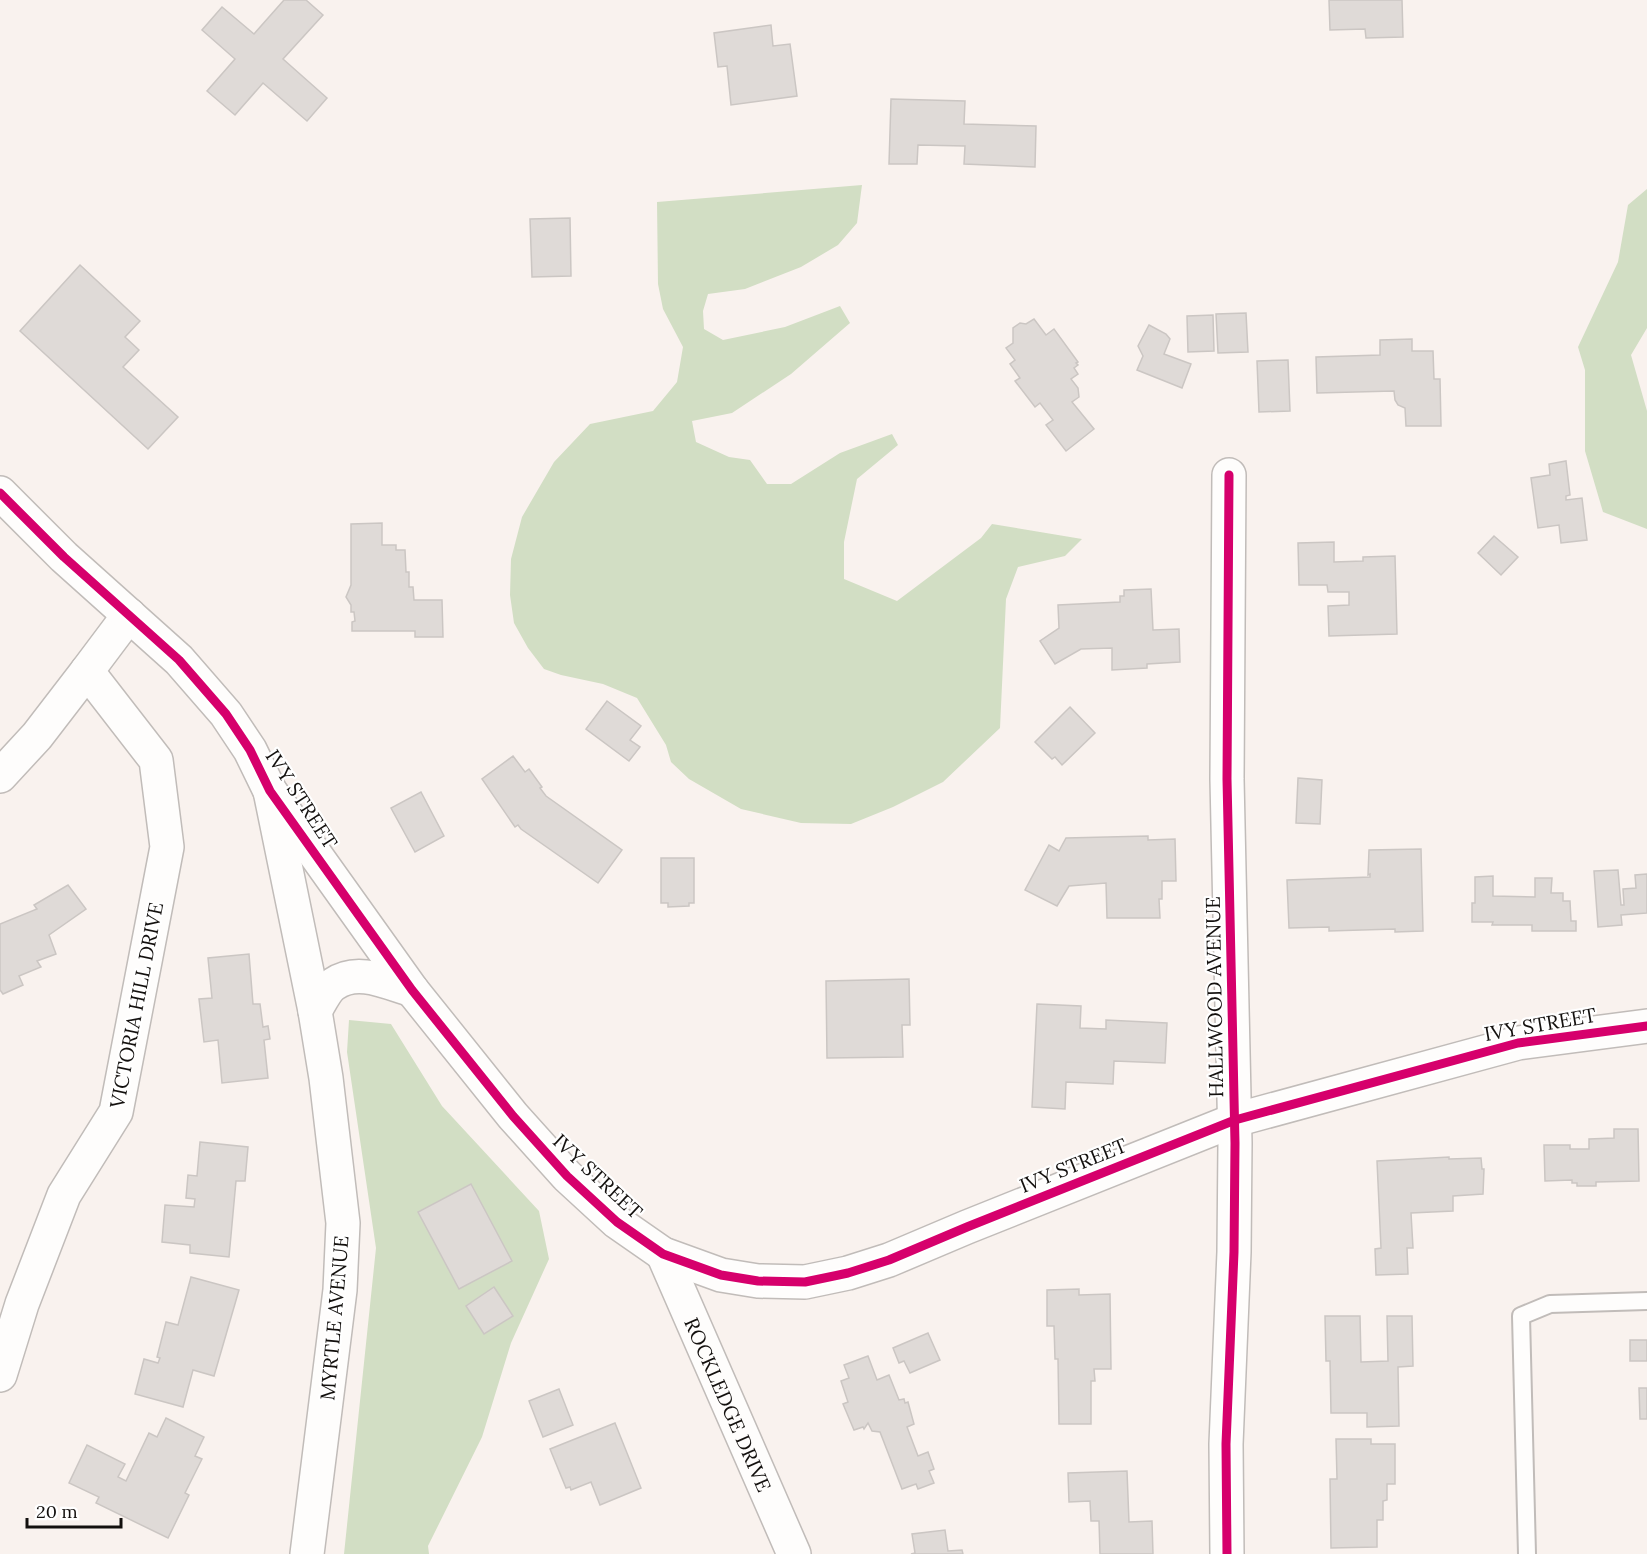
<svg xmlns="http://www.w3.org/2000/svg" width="1647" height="1554" viewBox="0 0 1647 1554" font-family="Lora,serif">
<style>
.green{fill:#d2dec4}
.building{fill:#dfdad7;stroke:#cbc6c3;stroke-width:1.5}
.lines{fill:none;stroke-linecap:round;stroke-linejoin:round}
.service-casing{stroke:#c1bcb9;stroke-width:20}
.minor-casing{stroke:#c1bcb9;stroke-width:36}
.tertiary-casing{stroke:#c1bcb9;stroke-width:36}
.service{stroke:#fefdfc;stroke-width:16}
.minor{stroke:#fefdfc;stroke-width:33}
.tertiary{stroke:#fefdfc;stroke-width:33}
.cycleway-casing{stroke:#fff;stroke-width:13}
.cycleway{stroke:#d6006c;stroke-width:9}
.labels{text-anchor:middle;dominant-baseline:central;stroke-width:4.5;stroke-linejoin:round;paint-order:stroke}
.street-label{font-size:20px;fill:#13100e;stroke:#fff}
</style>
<rect width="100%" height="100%" fill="#f9f2ee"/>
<g class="green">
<polygon points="862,185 857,223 838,245 801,267 745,289 708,294 703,311 704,329 723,340 785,327 840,306 850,323 791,374 732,413 692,421 696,442 729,457 750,460 767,484 791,484 840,453 892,434 898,445 857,479 844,542 844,579 897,601 981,538 992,524 1082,539 1065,556 1018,567 1006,599 1000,728 943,782 893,807 851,824 801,823 741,809 689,779 671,762 666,745 637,698 603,684 561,675 544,669 528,648 514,623 510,595 511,559 522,517 554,462 590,424 653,411 677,382 683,347 663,309 658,284 657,202"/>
<polygon points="1647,189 1647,328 1631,355 1647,411 1647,529 1603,512 1585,451 1585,370 1578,347 1618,262 1628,205"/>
<polygon points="349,1020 391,1024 442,1106 539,1211 549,1259 511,1343 482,1437 428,1546 429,1554 344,1554 376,1248 347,1052"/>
</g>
<g class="building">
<polygon points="284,0 306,0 323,15 283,59 327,98 307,121 263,83 235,115 207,91 235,59 202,30 222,7 254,34"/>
<polygon points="1329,0 1402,0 1403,37 1366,38 1365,29 1330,30"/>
<polygon points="771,25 773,46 790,44 797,96 731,105 727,66 718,67 714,33"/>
<polygon points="891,99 965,101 964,124 1036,126 1035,167 964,164 965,146 918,145 917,164 889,164"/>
<polygon points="570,218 571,276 532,277 530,219"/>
<polygon points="80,265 140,321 125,337 139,350 123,367 178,417 148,449 20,331"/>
<polygon points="1246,313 1248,352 1218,353 1216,314"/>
<polygon points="1213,315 1214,351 1188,352 1187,316"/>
<polygon points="1034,319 1046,335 1054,329 1078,362 1076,363 1078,365 1074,368 1078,374 1071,379 1078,388 1079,397 1072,402 1094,429 1066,451 1046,425 1053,420 1040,403 1035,407 1015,381 1020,378 1010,364 1015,360 1006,348 1013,343 1013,328 1020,323 1026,324"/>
<polygon points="1149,325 1166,334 1170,339 1164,354 1191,364 1182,388 1137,370 1143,356 1138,346"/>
<polygon points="1412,339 1412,351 1433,351 1434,379 1440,379 1441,426 1406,426 1405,408 1398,405 1395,400 1394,391 1317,393 1316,357 1380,355 1380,340"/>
<polygon points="1288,360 1290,411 1259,412 1257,361"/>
<polygon points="1566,461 1570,495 1566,496 1566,500 1582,498 1587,540 1561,543 1559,525 1538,528 1531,478 1550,475 1549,464"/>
<polygon points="382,523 382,545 396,545 396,550 405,550 406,572 409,572 409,587 413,587 414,600 442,600 443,637 415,637 415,631 352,631 352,622 355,621 354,612 351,612 351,605 346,597 351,585 351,524"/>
<polygon points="1494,536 1518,557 1501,575 1478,553"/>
<polygon points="1334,542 1334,562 1363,561 1363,557 1395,556 1397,634 1329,636 1328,606 1349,605 1349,592 1328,592 1327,585 1299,585 1298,543"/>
<polygon points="1151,589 1153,630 1179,629 1180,662 1147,664 1147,668 1112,670 1112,648 1081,649 1055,664 1040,641 1059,628 1058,605 1120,602 1120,596 1124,596 1124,590"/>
<polygon points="607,701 641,726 630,740 640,747 629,761 586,729"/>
<polygon points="1070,707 1095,733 1062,765 1055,757 1052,759 1035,742"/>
<polygon points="513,756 525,772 529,769 542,787 540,788 546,796 622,850 598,883 521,829 518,825 515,827 482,779"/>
<polygon points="1298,778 1322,780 1320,824 1296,823"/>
<polygon points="421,792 444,836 415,852 391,808"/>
<polygon points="1148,836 1148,840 1175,839 1176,881 1162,881 1162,899 1159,899 1160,918 1107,918 1106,883 1069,886 1057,906 1025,890 1049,845 1059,851 1066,838"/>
<polygon points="1421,849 1423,931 1395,932 1395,929 1329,931 1329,927 1289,928 1287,880 1370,877 1370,874 1368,875 1369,850"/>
<polygon points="661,858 694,858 694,903 689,903 689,906 668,907 668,903 661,903"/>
<polygon points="1618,870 1621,905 1624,905 1623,889 1636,888 1635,875 1647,874 1647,913 1621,915 1622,925 1598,927 1594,871"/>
<polygon points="1493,876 1493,896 1535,897 1535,878 1552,878 1551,893 1563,893 1563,901 1570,901 1571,921 1576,921 1576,931 1532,931 1532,925 1492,925 1493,922 1472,922 1472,903 1475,903 1475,877"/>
<polygon points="68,885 86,909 49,935 56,954 37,961 41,967 19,976 23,985 3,994 0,990 0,924 37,909 34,905"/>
<polygon points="249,954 253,1004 260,1004 263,1027 268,1026 270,1039 264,1040 268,1078 222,1083 218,1040 204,1042 199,999 212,998 208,958"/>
<polygon points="909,979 910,1025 902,1025 903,1057 827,1058 826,981"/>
<polygon points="1037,1004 1081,1006 1080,1028 1106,1029 1106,1020 1167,1023 1165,1063 1114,1061 1113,1084 1066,1082 1065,1109 1032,1107"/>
<polygon points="1614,1129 1638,1129 1639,1181 1596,1182 1596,1186 1577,1186 1577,1183 1572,1183 1572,1180 1545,1181 1544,1145 1570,1145 1570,1149 1589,1149 1589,1139 1614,1138"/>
<polygon points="200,1142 248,1147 245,1181 236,1181 229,1257 190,1253 190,1245 162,1242 165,1205 194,1207 195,1199 186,1198 188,1175 197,1176"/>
<polygon points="1449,1157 1449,1159 1481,1158 1482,1169 1484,1169 1483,1194 1453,1196 1453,1211 1411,1213 1413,1248 1407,1248 1408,1274 1376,1275 1375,1249 1381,1248 1377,1161"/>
<polygon points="471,1184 512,1261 459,1289 418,1212"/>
<polygon points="191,1277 239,1290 214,1376 193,1370 183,1407 135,1394 144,1359 158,1363 160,1358 157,1357 166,1322 178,1325"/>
<polygon points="494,1287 513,1316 484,1334 466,1306"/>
<polygon points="1079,1289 1079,1295 1110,1294 1111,1369 1094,1369 1095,1381 1091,1381 1091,1424 1059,1424 1058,1359 1055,1359 1054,1326 1047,1326 1047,1290"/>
<polygon points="1325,1316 1360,1316 1361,1362 1388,1361 1387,1316 1412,1316 1413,1366 1398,1367 1399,1426 1367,1427 1367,1413 1331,1413 1330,1361 1326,1361"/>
<polygon points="928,1333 940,1360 910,1373 904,1361 899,1363 893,1348"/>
<rect x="1630" y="1340" width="17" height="21"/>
<polygon points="868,1356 877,1380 889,1375 899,1400 904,1399 905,1403 908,1402 914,1424 907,1427 918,1456 928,1452 934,1469 929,1471 934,1483 918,1489 916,1484 902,1489 880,1432 872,1431 868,1423 864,1429 863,1427 854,1430 843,1404 848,1402 841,1381 849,1378 844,1365"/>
<polygon points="1639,1388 1647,1388 1647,1419 1640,1419"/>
<polygon points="559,1389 573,1425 543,1437 529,1401"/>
<polygon points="166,1418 204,1437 195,1456 202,1459 185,1493 189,1495 168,1538 96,1503 99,1497 69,1483 87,1445 125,1464 118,1477 126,1481 149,1433 157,1437"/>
<polygon points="615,1423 641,1488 600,1505 591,1482 571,1490 570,1487 566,1488 550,1449"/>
<polygon points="1336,1439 1371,1439 1371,1444 1395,1444 1395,1484 1387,1484 1387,1500 1383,1501 1383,1520 1377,1520 1377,1547 1331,1548 1330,1479 1337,1479"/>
<polygon points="1127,1471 1129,1522 1152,1521 1153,1554 1100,1554 1099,1521 1091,1521 1090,1501 1069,1502 1068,1473"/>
<polygon points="945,1530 948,1551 962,1550 963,1554 911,1554 915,1553 912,1534"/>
</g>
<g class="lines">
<g class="service-casing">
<polyline id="service" points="1527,1554 1521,1316 1550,1304 1647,1301"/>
</g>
<g class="minor-casing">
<g id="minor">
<polyline points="87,671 129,615"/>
<polyline points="0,776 37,736 87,671 156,760 167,847 116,1112 64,1195 22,1304 0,1375"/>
<polyline points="270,791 315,1011 326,1078 343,1223 340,1290 307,1554"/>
<path d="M315 1011C320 1003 326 989 334 984 358 967 388 983 412 990"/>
<path id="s1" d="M663 1254 794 1554"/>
<polyline points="1227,1554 1226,1444 1234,1252 1235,1143 1227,779 1229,475"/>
</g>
</g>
<g class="tertiary-casing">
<polyline id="tertiary" points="0,493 64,557 179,660 226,714 250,750 270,791 412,990 513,1116 567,1176 617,1222 663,1254 721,1275 758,1281 805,1282 848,1273 889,1260 967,1227 1235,1120 1518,1043 1647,1026"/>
</g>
<use href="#service" class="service"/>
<use href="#minor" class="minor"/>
<use href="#tertiary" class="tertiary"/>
<g class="cycleway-casing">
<g id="cycleway">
<polyline points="0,493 64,557 179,660 226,714 250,750 270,791 412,990 513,1116 567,1176 617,1222 663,1254 721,1275 758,1281 805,1282 848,1273 889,1260 967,1227 1235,1120 1518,1043 1647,1026"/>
<polyline points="1227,1554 1226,1444 1234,1252 1235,1143 1227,779 1229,475"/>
</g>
</g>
<use href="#cycleway" class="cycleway"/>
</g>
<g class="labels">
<g class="street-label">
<text transform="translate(302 799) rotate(57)">IVY STREET</text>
<text transform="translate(1214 997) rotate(-91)">HALLWOOD AVENUE</text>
<text transform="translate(136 1005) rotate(-79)">VICTORIA HILL DRIVE</text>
<text transform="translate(1540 1024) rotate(-10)">IVY STREET</text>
<text transform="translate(1073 1165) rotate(-22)">IVY STREET</text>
<text transform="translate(598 1176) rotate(43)">IVY STREET</text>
<text transform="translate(334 1318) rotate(-85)">MYRTLE AVENUE</text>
<text stroke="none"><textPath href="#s1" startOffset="164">ROCKLEDGE DRIVE</textPath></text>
</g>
</g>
<path d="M27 1518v9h94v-9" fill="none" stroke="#13100e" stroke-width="3"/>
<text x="36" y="1518" font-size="18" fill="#13100e" stroke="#ffffff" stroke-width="4.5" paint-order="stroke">20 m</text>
</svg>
